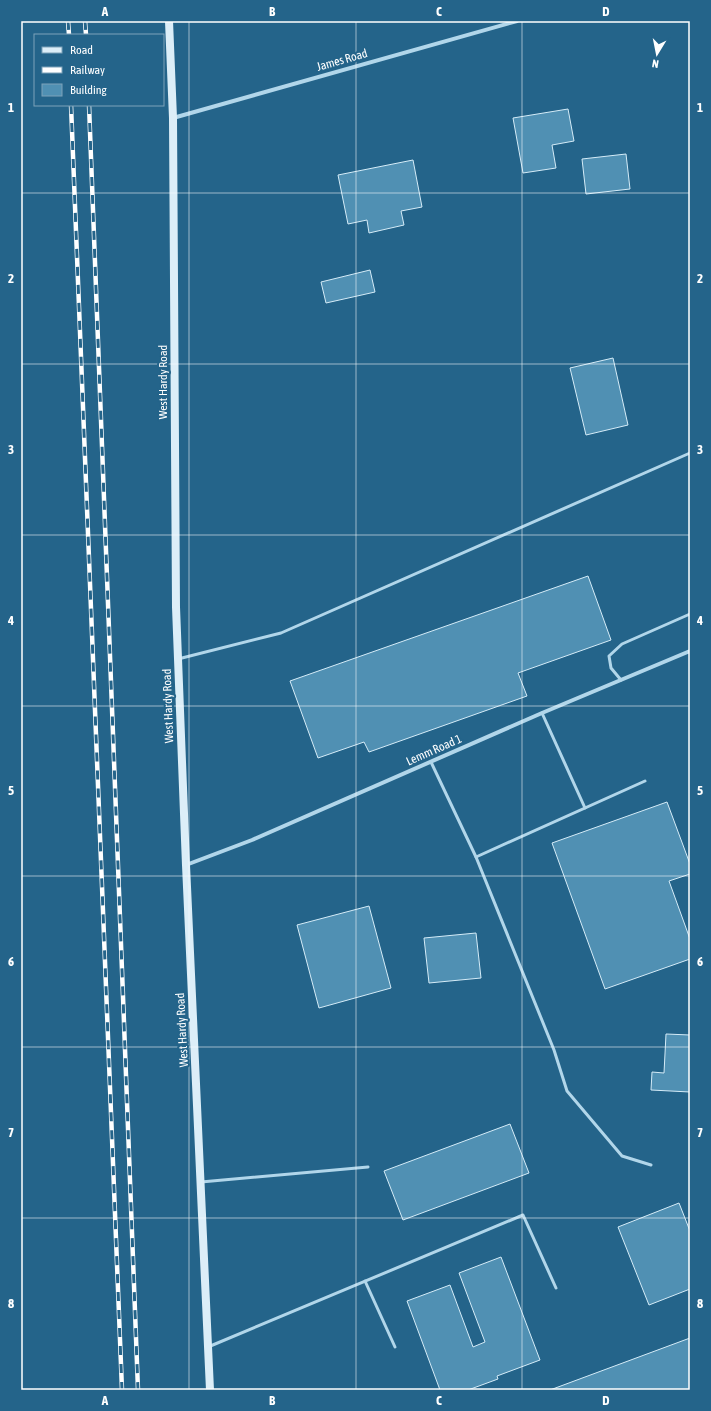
<svg xmlns="http://www.w3.org/2000/svg" width="711" height="1411" viewBox="0 0 711 1411" font-family="'Asap Condensed',sans-serif">
<style>
.building{fill:#5090b3;stroke:#d5ecf8}
.lines{fill:none;stroke-linecap:round;stroke-linejoin:round}
.service{stroke:#b1d6ea;stroke-width:3}
.minor{stroke:#b1d6ea;stroke-width:4}
.secondary{stroke:#dceef8;stroke-width:8}
.rail-casing{stroke:#fff;stroke-width:4.5}
.rail{stroke:#24648a;stroke-width:3;stroke-dasharray:9;stroke-linecap:butt}
.grid{fill:none;stroke:#fff;stroke-width:1;stroke-opacity:0.55}
.labels{text-anchor:middle;dominant-baseline:central;stroke-width:4;stroke-linejoin:round;paint-order:stroke}
.street-label{font-size:12px;fill:#fff;stroke:#24648a}
.neatline{fill:none;stroke:#fff;stroke-width:1.5}
.grid-label{font-size:13px;text-anchor:middle;font-weight:bold;fill:#fff}
</style>
<rect width="100%" height="100%" fill="#24648a"/>
<g class="building">
<polygon points="568,109 574,141 552,145 556,168 523,173 513,118"/>
<polygon points="626,154 630,189 586,194 582,159"/>
<polygon points="413,160 422,207 401,211 404,225 369,233 367,220 348,224 338,175"/>
<polygon points="370,270 375,292 326,303 321,282"/>
<polygon points="613,358 628,425 586,435 570,368"/>
<polygon points="588,576 611,640 518,673 527,696 369,752 364,742 318,758 290,681"/>
<polygon points="667,802 690,864 690,874 669,881 690,939 690,959 605,989 552,843"/>
<polygon points="369,906 391,988 319,1008 297,925"/>
<polygon points="476,933 481,978 429,983 424,938"/>
<polygon points="666,1034 690,1035 690,1092 651,1090 652,1072 664,1073"/>
<polygon points="510,1124 529,1173 403,1220 384,1171"/>
<polygon points="679,1203 690,1231 690,1289 649,1305 618,1227"/>
<polygon points="501,1257 540,1360 497,1376 498,1379 468,1390 440,1390 407,1301 450,1285 473,1347 485,1342 459,1273"/>
<polygon points="690,1338 690,1390 550,1390"/>
</g>
<g class="lines">
<g class="service">
<polyline points="178,659 281,633 690,453"/>
<polyline points="621,680 611,668 609,656 622,644 690,614"/>
<polyline points="542,713 585,808"/>
<polyline points="431,762 476,857 554,1050 567,1091 622,1156 651,1165"/>
<polyline points="476,857 645,781"/>
<polyline points="201,1182 368,1167"/>
<polyline points="365,1281 395,1347"/>
<polyline points="208,1347 523,1215 556,1288"/>
</g>
<g class="minor">
<polyline points="173,118 517,21"/>
<polyline points="186,865 252,840 542,713 690,651"/>
</g>
<polyline class="secondary" points="169,21 173,118 176,607 186,865 210,1390"/>
<g class="rail-casing">
<g id="rail">
<polyline points="68,21 69,35"/>
<polyline points="85,21 86,35"/>
<polyline points="71,105 122,1390"/>
<polyline points="89,105 138,1390"/>
</g>
</g>
<use href="#rail" class="rail"/>
</g>
<path class="grid" d="M189 21V1390M356 21V1390M522 21V1390M21 193H690M21 364H690M21 535H690M21 706H690M21 876H690M21 1047H690M21 1218H690"/>
<g class="labels">
<g class="street-label">
<text transform="translate(342 60) rotate(-16)">James Road</text>
<text transform="translate(163 382) rotate(-90)">West Hardy Road</text>
<text transform="translate(168 706) rotate(-92)">West Hardy Road</text>
<text transform="translate(434 750) rotate(-24)">Lemm Road 1</text>
<text transform="translate(182 1030) rotate(-93)">West Hardy Road</text>
</g>
</g>
<rect width="711" height="1411" fill="none" stroke="#24648a" stroke-width="44"/>
<rect x="34" y="34" width="130" height="72" fill="#24648a" stroke="#7ca2b9"/>
<rect x="42" y="47" width="20" height="6" fill="#dceef8" stroke="#7ca2b9"/>
<text x="70" y="54" font-size="12" fill="#ffffff">Road</text>
<rect x="42" y="67" width="20" height="6" fill="#ffffff" stroke="#7ca2b9"/>
<text x="70" y="74" font-size="12" fill="#ffffff">Railway</text>
<rect x="42" y="84" width="20" height="12" fill="#5090b3" stroke="#7ca2b9"/>
<text x="70" y="94" font-size="12" fill="#ffffff">Building</text>
<g transform="translate(657 54) rotate(190)" stroke="#24648a" stroke-width="3" paint-order="stroke">
<path d="M0-3L7 15L0 10L-7 15Z" fill="#ffffff"/>
<text y="-6" font-size="11" font-weight="bold" text-anchor="middle" fill="#ffffff">N</text>
</g>
<rect x="22" y="22" width="667" height="1367" class="neatline"/>
<g class="grid-label">
<text x="105" y="16">A</text>
<text x="272" y="16">B</text>
<text x="439" y="16">C</text>
<text x="606" y="16">D</text>
<text x="11" y="112">1</text>
<text x="700" y="112">1</text>
<text x="11" y="283">2</text>
<text x="700" y="283">2</text>
<text x="11" y="454">3</text>
<text x="700" y="454">3</text>
<text x="11" y="625">4</text>
<text x="700" y="625">4</text>
<text x="11" y="795">5</text>
<text x="700" y="795">5</text>
<text x="11" y="966">6</text>
<text x="700" y="966">6</text>
<text x="11" y="1137">7</text>
<text x="700" y="1137">7</text>
<text x="11" y="1308">8</text>
<text x="700" y="1308">8</text>
<text x="105" y="1405">A</text>
<text x="272" y="1405">B</text>
<text x="439" y="1405">C</text>
<text x="606" y="1405">D</text>
</g>
</svg>
